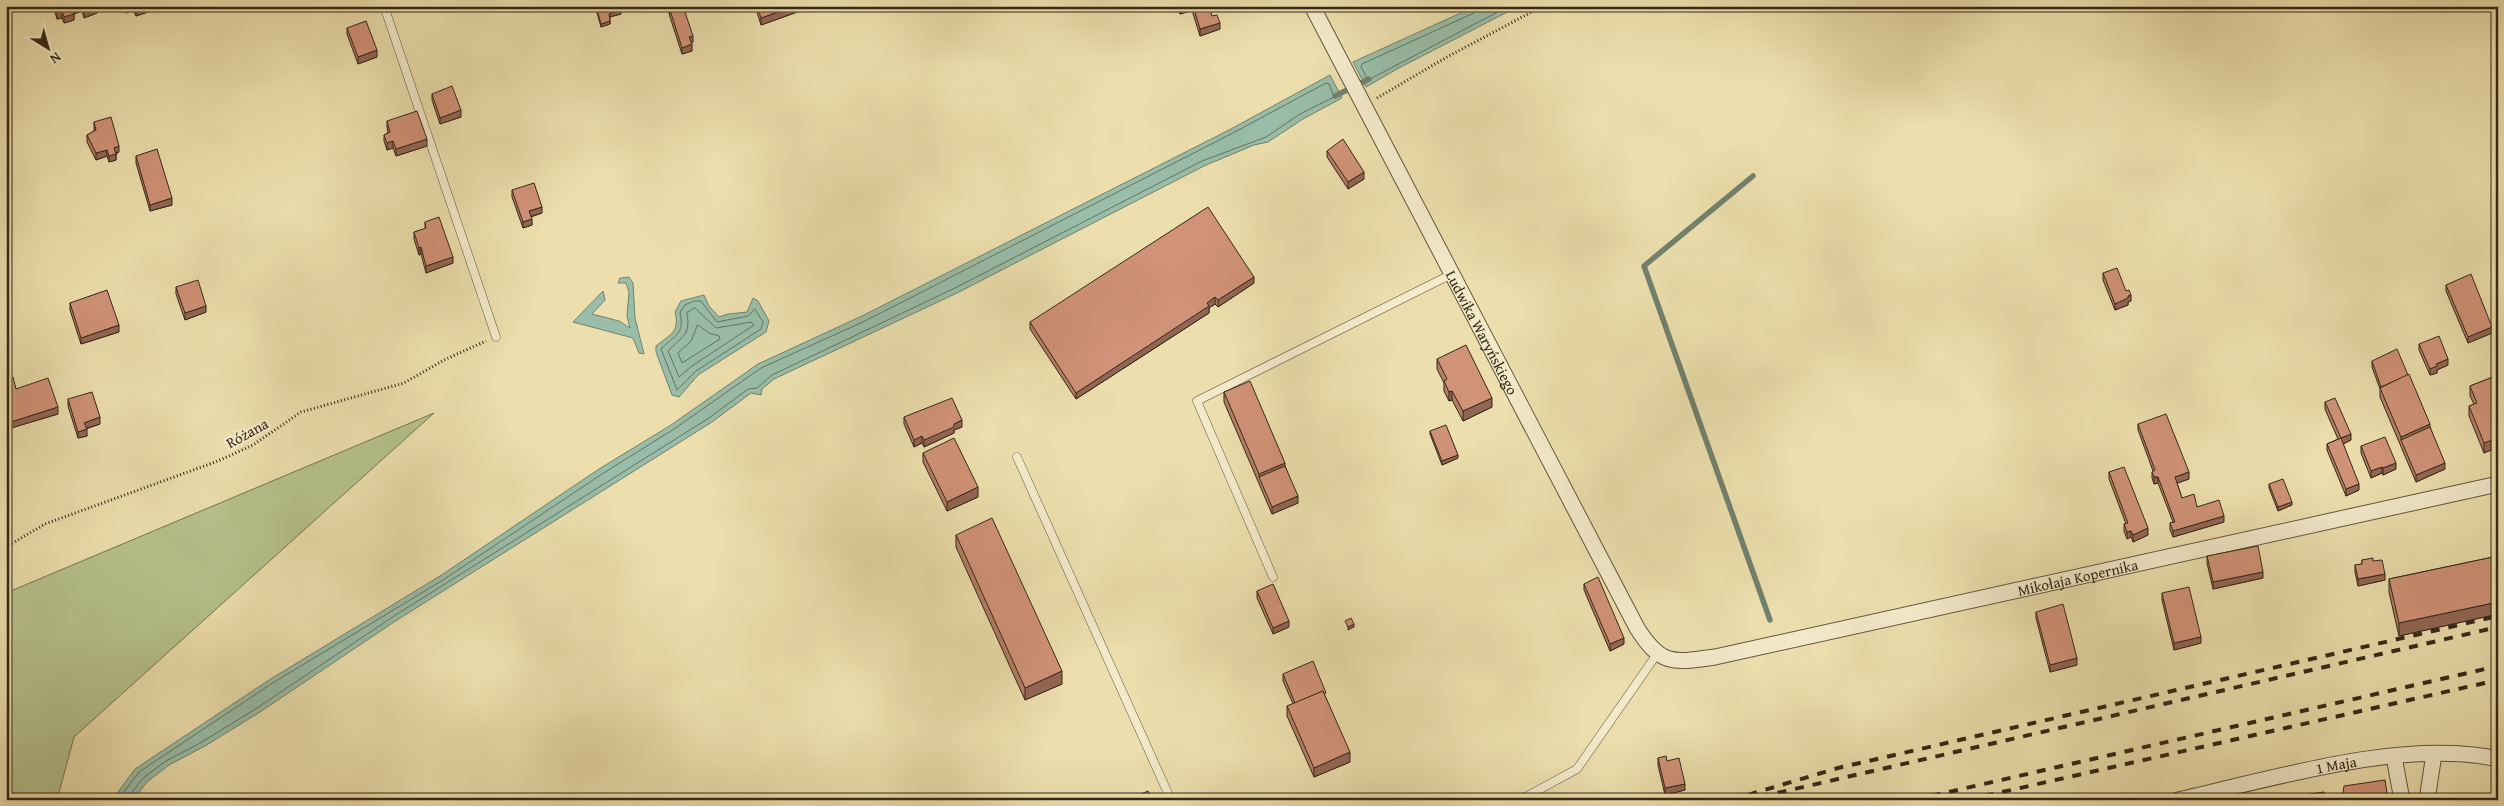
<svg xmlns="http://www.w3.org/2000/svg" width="2504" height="806" viewBox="0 0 2504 806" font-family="'Gentium Book Plus',serif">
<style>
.green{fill:#b5c28c;stroke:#747552}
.water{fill:#99bda8;stroke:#71816e}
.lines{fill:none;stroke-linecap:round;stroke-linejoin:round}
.shore{stroke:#667260;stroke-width:1}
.stream{stroke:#71816e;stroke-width:5.5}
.service-casing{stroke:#62563c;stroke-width:9}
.minor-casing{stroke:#62563c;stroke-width:17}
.path{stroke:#342817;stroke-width:3;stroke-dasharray:1 2.5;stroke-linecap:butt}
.service{stroke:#f3eaca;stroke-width:8}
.minor{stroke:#f3eaca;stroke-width:15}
.rail{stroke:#342817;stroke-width:4;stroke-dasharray:9 9;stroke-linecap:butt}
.wall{fill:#b37e67;stroke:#342817}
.shaded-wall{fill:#926654;stroke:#342817}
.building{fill:#d09278;stroke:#342817}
.labels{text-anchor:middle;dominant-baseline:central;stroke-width:4.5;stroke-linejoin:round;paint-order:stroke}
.street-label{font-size:15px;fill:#342817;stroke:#f3eaca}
</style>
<rect width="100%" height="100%" fill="#ecdfad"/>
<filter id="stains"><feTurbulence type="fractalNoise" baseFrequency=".004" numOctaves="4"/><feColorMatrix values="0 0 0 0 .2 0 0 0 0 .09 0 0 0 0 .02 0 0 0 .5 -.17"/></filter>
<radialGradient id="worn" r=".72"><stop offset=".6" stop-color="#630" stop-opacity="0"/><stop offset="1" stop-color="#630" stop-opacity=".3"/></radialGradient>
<polygon class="green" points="434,413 74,737 57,800 6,800 6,593"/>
<g class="water">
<polygon points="1476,6 1519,6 1397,69 1366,87 1353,62"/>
<polygon points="1330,75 1342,98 1303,119 1268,142 1254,145 1204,166 957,293 774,379 762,389 761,395 751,393 712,422 397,620 260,712 205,746 169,765 147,782 133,800 112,800 135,769 269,680 440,576 599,469 671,425 758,364 862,316 1229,130"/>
<polygon points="629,277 633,283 635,318 644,354 639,353 633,338 573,322 603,291 605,300 592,314 619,321 630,328 627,316 629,292 626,283 618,283 620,278"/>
<path d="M704 295 709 306 719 317 728 314 747 312 753 298 758 301 769 321 766 332 698 375 679 397 672 395 656 352V346C671 334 680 332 675 312L681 301Z"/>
</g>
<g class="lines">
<g class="shore">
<polyline points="1477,6 1474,13 1362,64 1361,67 1367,78 1370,79 1509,6"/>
<path d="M695 301H701L717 322 748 316 755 309 763 322 761 329 696 371 677 390 661 349C674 335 685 336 680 312L685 305Z"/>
<path d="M695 308 716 328 751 322 754 325 692 366 679 377 668 351C682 336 691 336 687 313Z"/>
<polygon points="698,325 709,333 719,336 720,339 682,363 678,353 691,341"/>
<polyline points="118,800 139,772 271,684 443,580 602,474 674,429 761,368 865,321 1231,134 1326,83 1329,84 1334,97 1300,114 1266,137 1202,161 955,288 772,375 757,388 748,389 709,418 394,616 257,708 202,742 166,761 143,778 130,795 129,800"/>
</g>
<g class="stream">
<polyline points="1335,96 1369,79"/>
<polyline points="1753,176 1644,266 1770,620"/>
</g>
<g class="service-casing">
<g id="service">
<polyline points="384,6 496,337"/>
<polyline points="1017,457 1171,800"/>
<polyline points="1273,577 1197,401 1452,274"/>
<polyline points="1520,800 1577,769 1657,654"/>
</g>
</g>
<g class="minor-casing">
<g id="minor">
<path id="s1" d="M1312 6 1637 628C1661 666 1673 663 1715 657L2498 484"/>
<polyline points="2394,757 2402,800"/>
<path id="s2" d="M2178 800C2272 779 2404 738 2498 759"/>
<polyline points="2427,800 2434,754"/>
</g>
</g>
<g class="path">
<polyline points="1377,98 1447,57 1543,6"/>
<polyline points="6,547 45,524 218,461 253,445 301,412 404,383 444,360 486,341"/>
</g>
<use href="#service" class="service"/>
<use href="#minor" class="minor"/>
<g class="rail">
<polyline points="1760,797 2498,627"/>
<polyline points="1731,800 1838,768 2498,616"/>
<polyline points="1914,800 2498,666"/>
<polyline points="1967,800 2498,680"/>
</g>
</g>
<g class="wall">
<polygon points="53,6 97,6 97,13 84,18 82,11 74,14 74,20 64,23 62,18 57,19"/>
<polygon points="124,6 160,6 160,8 136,16 133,10 126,13"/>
<polygon points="595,6 619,6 621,14 610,17 610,24 601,27"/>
<polygon points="667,6 683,6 693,42 691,43 692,51 682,54 670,17"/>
<polygon points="755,6 814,6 761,25"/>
<polygon points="1171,6 1209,6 1212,16 1220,29 1200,36 1191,7 1191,11 1180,14 1177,8 1172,9"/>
<polygon points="347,28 377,57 358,64 347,34"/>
<polygon points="432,94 461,117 440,124 432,100"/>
<polygon points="387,121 427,146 396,156 393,148 387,150 384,141 384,135 388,133 387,127"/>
<polygon points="94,122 119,152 116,154 116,160 109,162 107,156 96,160 87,142 87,135 94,131"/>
<polygon points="1327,151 1364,179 1348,189 1327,157"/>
<polygon points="136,156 172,205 150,211 136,163"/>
<polygon points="512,190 542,213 531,217 532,225 523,228 512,197"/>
<polygon points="425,222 453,263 426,273 421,254 419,255 414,239 414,232 425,229"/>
<polygon points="2103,273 2126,291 2131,301 2128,302 2128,305 2115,310 2103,280"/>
<polygon points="1254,283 1218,307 1215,304 1209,308 1209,313 1076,399 1030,329 1030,322"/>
<polygon points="2446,285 2492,333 2468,343 2446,291"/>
<polygon points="176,287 206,312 185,320 176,294"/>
<polygon points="70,303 119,332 81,344 70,310"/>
<polygon points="2419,344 2448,365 2437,370 2437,373 2430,375 2419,350"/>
<polygon points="1437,359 1492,407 1463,421 1452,400 1449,401 1444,391 1444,383 1437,369"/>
<polygon points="2372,361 2430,427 2445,469 2416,482 2380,397 2380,389 2372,367"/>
<polygon points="2498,375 2498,447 2484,453 2469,416 2469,406 2474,404 2470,396 2470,386"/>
<polygon points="16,389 58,414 11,428 8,420 6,421"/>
<polygon points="1224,392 1285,466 1298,503 1272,514 1224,402"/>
<polygon points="68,399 100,424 86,429 87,436 78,438 68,406"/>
<polygon points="2325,402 2351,440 2343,444 2359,490 2346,496 2327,450 2327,444 2338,439 2325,409"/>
<polygon points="904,417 962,427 954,430 954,433 924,447 922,443 914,447 904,424"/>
<polygon points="2138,424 2189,479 2177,483 2182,498 2224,522 2173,537 2170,530 2170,523 2173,522 2158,483 2154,484 2152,478 2152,472 2153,471 2138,430"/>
<polygon points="1430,431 1458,458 1442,465 1430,434"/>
<polygon points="2361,446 2396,469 2383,475 2382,473 2371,478 2361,453"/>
<polygon points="923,453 978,497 947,511 923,462"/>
<polygon points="2109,472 2148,535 2133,542 2131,537 2127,539 2124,531 2124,524 2126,524 2109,479"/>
<polygon points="2269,484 2292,505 2278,511 2269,488"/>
<polygon points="956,535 1062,684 1025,700 956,547"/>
<polygon points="2207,556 2263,578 2213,589 2207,563"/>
<polygon points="2498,556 2498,614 2399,636 2389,592 2389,579"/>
<polygon points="2362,560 2373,561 2385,580 2358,586 2355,572 2355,565 2362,564"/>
<polygon points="1584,584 1624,644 1610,651 1584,590"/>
<polygon points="1257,591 1289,627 1273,634 1257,598"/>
<polygon points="2162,593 2201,643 2174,650 2162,600"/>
<polygon points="2036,612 2077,665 2050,672 2036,618"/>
<polygon points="1283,674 1326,698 1350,762 1314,777 1287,716 1287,706 1293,704 1283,681"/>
<polygon points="1658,758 1667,761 1685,790 1665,795 1658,765"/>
</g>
<g class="shaded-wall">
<polygon points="77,6 82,6 82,11 74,14 74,20 64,23 64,17 72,8"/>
<polygon points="126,6 133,6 133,10 126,13"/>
<polygon points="146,6 160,6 160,8 136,16 136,10"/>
<polygon points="795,6 814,6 761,25 761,18"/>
<polygon points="1172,6 1177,6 1177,8 1172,9"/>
<polygon points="1185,6 1191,6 1191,11 1180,14 1180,8"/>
<polygon points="97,7 97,13 84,18 84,11"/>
<polygon points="621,10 621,14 609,17 609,14"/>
<polygon points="62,11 62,18 57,19 57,12"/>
<polygon points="610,21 610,24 601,27 601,24"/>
<polygon points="1220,23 1220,29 1200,36 1200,29"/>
<polygon points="693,36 693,42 689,44 689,37"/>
<polygon points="692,44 692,51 682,54 682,48"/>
<polygon points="377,50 377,57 358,64 358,57"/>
<polygon points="461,110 461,117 440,124 440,118"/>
<polygon points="427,139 427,146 396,156 396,149"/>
<polygon points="393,141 393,148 387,150 387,143"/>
<polygon points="119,146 119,152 114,154 116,154 116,160 109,162 109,156 114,148"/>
<polygon points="107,150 107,156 96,160 96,153"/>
<polygon points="1364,172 1364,179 1348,189 1348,182"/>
<polygon points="172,198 172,205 150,211 150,205"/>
<polygon points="542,207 542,213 529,217 529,211"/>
<polygon points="532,219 532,225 523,228 523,222"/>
<polygon points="421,247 421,254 419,255 419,248"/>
<polygon points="453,257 453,263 426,273 426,266"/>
<polygon points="1254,277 1254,283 1218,307 1218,300"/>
<polygon points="2131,295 2131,301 2128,302 2128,305 2115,310 2115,304"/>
<polygon points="1215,297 1215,304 1209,308 1209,313 1076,399 1076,393"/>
<polygon points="206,306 206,312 185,320 185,313"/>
<polygon points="119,325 119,332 81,344 81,338"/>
<polygon points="2492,327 2492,333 2468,343 2468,337"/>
<polygon points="2448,359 2448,365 2437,370 2437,373 2430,375 2430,369 2436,364"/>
<polygon points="1452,391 1452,400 1449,401 1449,392"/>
<polygon points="1492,398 1492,407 1463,421 1463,411"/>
<polygon points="58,407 58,414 11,428 11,422"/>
<polygon points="6,414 8,414 8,420 6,421"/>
<polygon points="100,417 100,424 84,429 84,423"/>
<polygon points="962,420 962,427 954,430 954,433 924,447 924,440"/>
<polygon points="2430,424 2430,434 2401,440 2401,437"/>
<polygon points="87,429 87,436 78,438 78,432"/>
<polygon points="2351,434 2351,440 2341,445 2341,438"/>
<polygon points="922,436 922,443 914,447 914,440"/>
<polygon points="2498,438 2498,447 2484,453 2484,443"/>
<polygon points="1458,455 1458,458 1442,465 1442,461"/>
<polygon points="1285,463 1285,473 1259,477 1259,474"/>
<polygon points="2396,463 2396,469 2383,475 2383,468"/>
<polygon points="2445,463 2445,469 2416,482 2416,475"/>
<polygon points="2382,467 2382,473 2371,478 2371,471"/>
<polygon points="2189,472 2189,479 2175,484 2175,477"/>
<polygon points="2154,477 2158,477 2158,483 2154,484"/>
<polygon points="2359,484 2359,490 2346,496 2346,489"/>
<polygon points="978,487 978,497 947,511 947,502"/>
<polygon points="1298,496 1298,503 1272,514 1272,507"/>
<polygon points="2292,502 2292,505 2278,511 2278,507"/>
<polygon points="2224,516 2224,522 2173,537 2173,531"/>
<polygon points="2148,528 2148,535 2133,542 2133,535"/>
<polygon points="2131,531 2131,537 2127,539 2127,532"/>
<polygon points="2263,572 2263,578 2213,589 2213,582"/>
<polygon points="2385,574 2385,580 2358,586 2358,579"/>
<polygon points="2498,602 2498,614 2399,636 2399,623"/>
<polygon points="1289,621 1289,627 1273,634 1273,628"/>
<polygon points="1354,624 1354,627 1348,630 1348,627"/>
<polygon points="2201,637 2201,643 2174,650 2174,643"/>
<polygon points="1624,638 1624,644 1610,651 1610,644"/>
<polygon points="2077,658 2077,665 2050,672 2050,665"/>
<polygon points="1062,671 1062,684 1025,700 1025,688"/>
<polygon points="1350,752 1350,762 1314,777 1314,768"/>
<polygon points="1685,784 1685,790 1665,795 1665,788"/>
</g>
<g class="building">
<polygon points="55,6 77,6 72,8 74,14 64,17 62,11 57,12"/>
<polygon points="83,6 97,6 97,7 84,11"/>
<polygon points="134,6 146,6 136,10"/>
<polygon points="596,6 619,6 621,10 609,14 610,21 601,24"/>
<polygon points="668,6 682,6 670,10 670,14"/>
<polygon points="682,6 683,6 693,36 689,37 692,44 682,48 670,10"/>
<polygon points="757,6 795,6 761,18"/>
<polygon points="1193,6 1209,6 1212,16 1217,15 1220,23 1200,29"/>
<polygon points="366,21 377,50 358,57 347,28"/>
<polygon points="452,86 461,110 440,118 432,94"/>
<polygon points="417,111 427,139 396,149 393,141 387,143 384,135 390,132 387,121"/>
<polygon points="111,117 119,146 114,148 116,154 109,156 107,150 96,153 87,135 96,130 94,122"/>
<polygon points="1343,139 1364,172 1348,182 1327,151"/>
<polygon points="157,149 172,198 150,205 136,156"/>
<polygon points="534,183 542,207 529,211 532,219 523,222 512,190"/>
<polygon points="1208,207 1254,277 1218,300 1215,297 1207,303 1209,306 1076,393 1030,322"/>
<polygon points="439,217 453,257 426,266 421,247 419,248 414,232 426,228 425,222"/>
<polygon points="2117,268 2126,291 2129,290 2131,295 2128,296 2128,298 2115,304 2103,273"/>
<polygon points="2471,274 2492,327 2468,337 2446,285"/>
<polygon points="198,280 206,306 185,313 176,287"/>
<polygon points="107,290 119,325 81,338 70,303"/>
<polygon points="2439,336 2448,359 2436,364 2437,366 2430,369 2419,344"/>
<polygon points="1466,345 1492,398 1463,411 1452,391 1449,392 1444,381 1447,379 1437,359"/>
<polygon points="2397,349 2408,375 2381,387 2372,361"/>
<polygon points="2409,374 2430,424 2401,437 2380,388"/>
<polygon points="2498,375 2498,438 2484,443 2469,406 2477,403 2470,386"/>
<polygon points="13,377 16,389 48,378 58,407 11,422 8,414 6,414 6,379"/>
<polygon points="1250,381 1285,463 1259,474 1224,392"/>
<polygon points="92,392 100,417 84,423 87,429 78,432 68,399"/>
<polygon points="952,398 962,420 954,424 954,427 924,440 922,436 914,440 904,417"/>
<polygon points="2335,398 2351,434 2341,438 2359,484 2346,489 2327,444 2341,438 2325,402"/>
<polygon points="2166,414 2189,472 2175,477 2182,498 2194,494 2197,507 2219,500 2224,516 2173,531 2170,523 2175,522 2158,477 2154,477 2152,472 2155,470 2138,424"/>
<polygon points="1446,425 1458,455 1442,461 1430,431"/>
<polygon points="2430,427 2445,463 2416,475 2401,440"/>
<polygon points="2385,437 2396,463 2383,468 2382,467 2371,471 2361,446"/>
<polygon points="954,438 978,487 947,502 923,453"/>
<polygon points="1285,466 1298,496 1272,507 1259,477"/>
<polygon points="2124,467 2148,528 2133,535 2131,531 2127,532 2124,524 2128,523 2109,472"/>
<polygon points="2283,479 2292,502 2278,507 2269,484"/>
<polygon points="992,518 1062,671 1025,688 956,535"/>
<polygon points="2258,546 2263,572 2213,582 2207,556"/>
<polygon points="2498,556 2498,602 2399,623 2389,579"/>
<polygon points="2373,558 2373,561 2382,560 2385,574 2358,579 2355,565 2362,564 2362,560"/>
<polygon points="1598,577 1624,638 1610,644 1584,584"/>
<polygon points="1273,584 1289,621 1273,628 1257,591"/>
<polygon points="2189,587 2201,637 2174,643 2162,593"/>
<polygon points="2063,604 2077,658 2050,665 2036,612"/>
<polygon points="1351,618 1354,624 1348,627 1345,621"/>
<polygon points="1313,661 1326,693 1324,694 1323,691 1295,703 1283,674"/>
<polygon points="1323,691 1350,752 1314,768 1287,706"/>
<polygon points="1666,756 1667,761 1679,758 1685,784 1665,788 1658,758"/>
<polygon points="2385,780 2388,800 2342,800 2344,786"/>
<polygon points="1148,791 1152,800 1128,800"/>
<polygon points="2324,792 2323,800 2309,800 2310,794"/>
</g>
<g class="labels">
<g class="street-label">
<text stroke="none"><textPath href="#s1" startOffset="368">Ludwika Waryńskiego</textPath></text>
<text transform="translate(247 433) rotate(-29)">Różana</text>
<text stroke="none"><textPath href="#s1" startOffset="1165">Mikołaja Kopernika</textPath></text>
<text stroke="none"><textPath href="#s2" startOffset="162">1 Maja</textPath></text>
</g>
</g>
<rect width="2504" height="806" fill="none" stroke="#ecdfad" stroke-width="25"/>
<rect x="8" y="8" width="2489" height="791" fill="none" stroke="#342817" stroke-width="2.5"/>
<rect x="12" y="12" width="2479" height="781" fill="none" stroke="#342817"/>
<g transform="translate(48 48) rotate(143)" stroke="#f3eaca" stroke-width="4" paint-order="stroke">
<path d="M0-4L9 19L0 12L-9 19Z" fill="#342817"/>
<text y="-8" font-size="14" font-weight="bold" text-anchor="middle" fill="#342817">N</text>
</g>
<rect width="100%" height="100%" filter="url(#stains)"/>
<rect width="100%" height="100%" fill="url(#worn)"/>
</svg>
